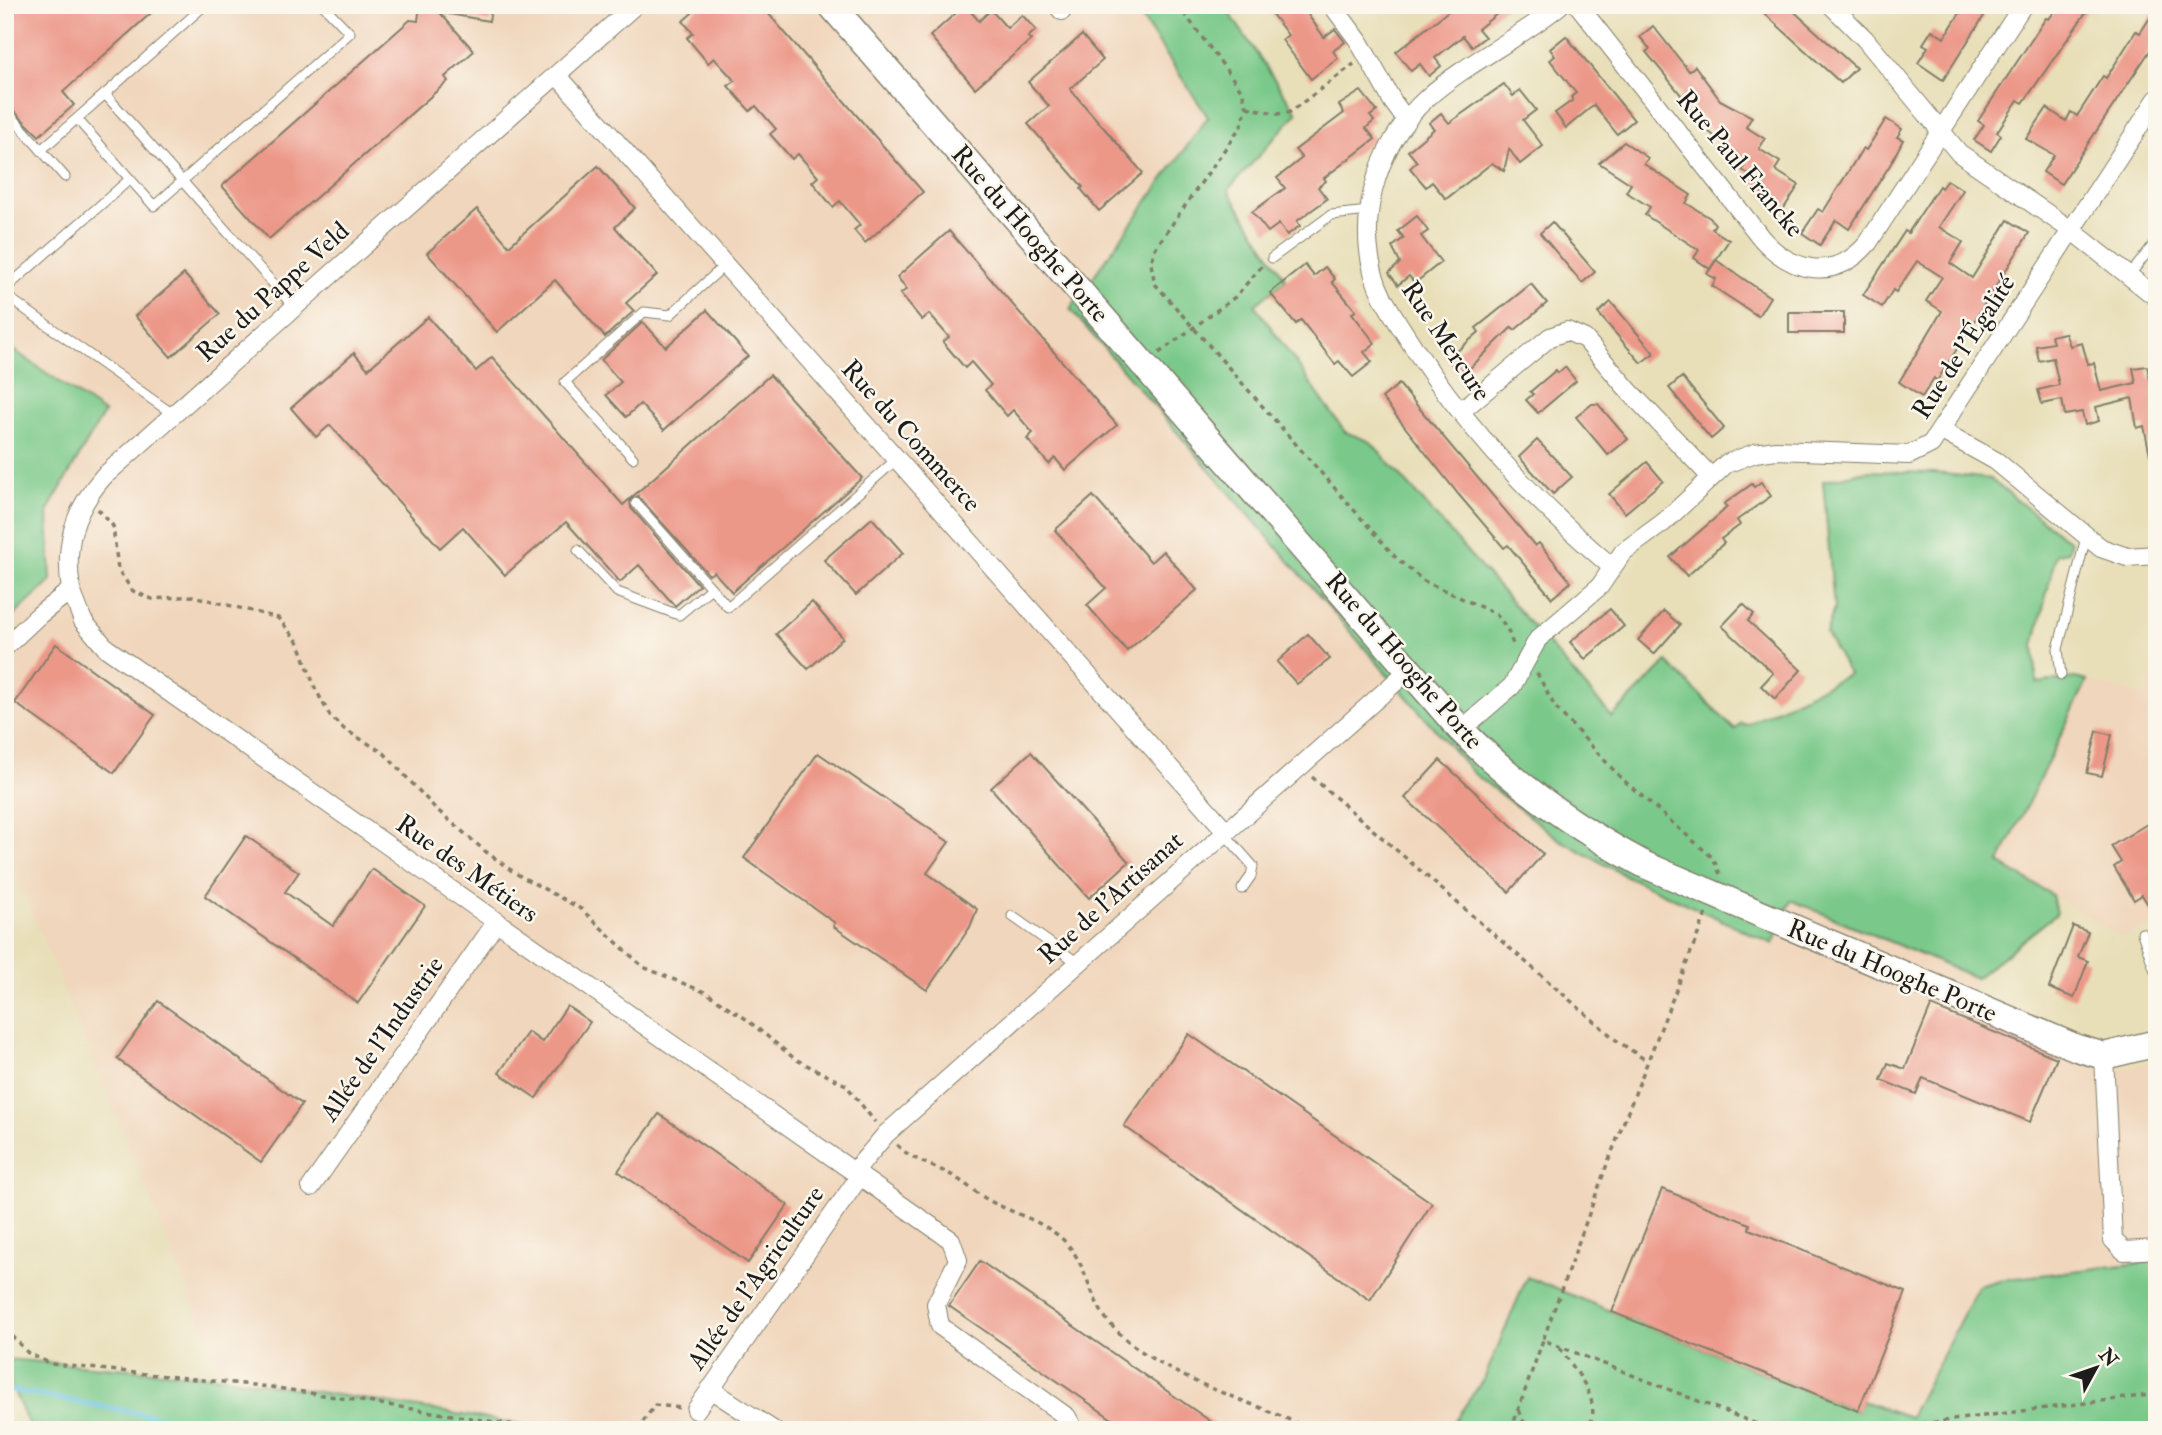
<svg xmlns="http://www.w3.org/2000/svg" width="2162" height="1435" viewBox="0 0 2162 1435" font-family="'IM FELL Double Pica',serif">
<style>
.built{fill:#f0d6bc}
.green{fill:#7ac98a;stroke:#4b7253;stroke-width:2}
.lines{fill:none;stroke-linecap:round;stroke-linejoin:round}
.stream{stroke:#68c2e5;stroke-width:5}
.building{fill:#ec9889}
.lane-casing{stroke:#827e6a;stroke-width:11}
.street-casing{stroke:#827e6a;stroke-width:20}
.secondary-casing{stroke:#827e6a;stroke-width:29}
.path{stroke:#827e6a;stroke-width:3.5;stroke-dasharray:5 5;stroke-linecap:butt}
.lane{stroke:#fff;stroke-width:9}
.street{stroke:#fff;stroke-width:18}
.secondary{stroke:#fff;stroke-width:26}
.labels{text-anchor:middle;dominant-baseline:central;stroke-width:5;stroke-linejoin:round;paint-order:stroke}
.street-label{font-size:26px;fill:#1c1c1c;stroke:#fbf7ec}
</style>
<rect width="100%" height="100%" fill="#fbf7ec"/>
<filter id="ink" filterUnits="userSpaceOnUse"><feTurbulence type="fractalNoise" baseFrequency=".0143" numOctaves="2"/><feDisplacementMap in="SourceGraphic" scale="14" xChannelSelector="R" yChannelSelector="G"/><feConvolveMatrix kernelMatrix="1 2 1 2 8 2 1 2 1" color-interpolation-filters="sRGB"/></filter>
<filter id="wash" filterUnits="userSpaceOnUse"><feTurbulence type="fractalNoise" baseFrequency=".00686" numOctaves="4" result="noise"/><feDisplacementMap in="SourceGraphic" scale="28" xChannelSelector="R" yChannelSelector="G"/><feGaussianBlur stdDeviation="1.57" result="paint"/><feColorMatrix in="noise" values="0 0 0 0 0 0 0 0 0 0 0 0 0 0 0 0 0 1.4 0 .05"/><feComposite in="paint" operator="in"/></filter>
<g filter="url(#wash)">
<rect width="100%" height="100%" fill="#e8dfb9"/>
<g class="built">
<polygon points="5,5 1133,5 1208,117 1070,309 1473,773 1560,839 1624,875 1773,944 1791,900 1976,978 1963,1010 2057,1051 2085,1068 2119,1070 2157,1059 2157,1261 1999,1280 1978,1286 1910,1418 1862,1401 1858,1411 1527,1278 1485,1377 1448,1430 558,1430 224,1377 5,848 5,624 51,581 48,510 103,413 5,344"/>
<polygon points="2157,653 2157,925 2121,937 1999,863 2087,681 2146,696"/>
</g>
<g class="green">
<polygon points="1133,5 1224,5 1297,113 1228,190 1286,280 1255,305 1345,432 1371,442 1612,717 1667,662 1735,730 1741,723 1746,725 1849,674 1826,634 1834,608 1823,481 1866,471 1935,473 1990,479 2070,542 2068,552 2056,554 2034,646 2037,683 2075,678 2087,681 1999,863 2052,895 2056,914 1976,978 1791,900 1773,944 1624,875 1560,840 1473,773 1070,309 1208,117"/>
<polygon points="5,344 104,413 48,510 51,581 5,624"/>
<polygon points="2157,1261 2157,1430 1448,1430 1485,1377 1527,1277 1857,1411 1862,1401 1910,1417 1978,1286 1999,1280"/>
<polygon points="5,1359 224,1377 558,1430 31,1430 5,1371"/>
</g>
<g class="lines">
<g class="stream">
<polyline points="5,1389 232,1430"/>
<polyline points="2135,1430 2157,1427"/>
</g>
</g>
<g id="blocks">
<g class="building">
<polygon points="5,5 160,5 63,92 74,105 39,136 5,102 5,82 11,77 5,70"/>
<polygon points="420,5 433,5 474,51 445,77 448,81 269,239 222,186 410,20 418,21"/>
<polygon points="443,5 492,5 489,21 443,13"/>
<polygon points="701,5 761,5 923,192 865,243 854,230 860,225 840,201 833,207 812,182 818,177 798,154 792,159 770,134 776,129 756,106 750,111 728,86 735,81 724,69 714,58 708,63 687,38 693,33 683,21"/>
<polygon points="965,5 979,21 991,10 1007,28 1022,15 1036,30 1028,37 1031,40 975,88 930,36"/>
<polygon points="1265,5 1301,5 1324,37 1335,29 1345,42 1333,51 1338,58 1311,79 1282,40 1288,35"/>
<polygon points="1456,5 1508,5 1478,29 1485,37 1472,47 1463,36 1435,58 1441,66 1429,76 1420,64 1411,71 1396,52"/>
<polygon points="1755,5 1787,5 1856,68 1841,83"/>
<polygon points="1965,5 1985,5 1980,13 1984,16 1943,80 1918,63 1928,47 1923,44 1932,30 1944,38"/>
<polygon points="2059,5 2078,5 2087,11 2023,103 2018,100 1997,132 2001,135 1991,151 1974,140 1984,125 1978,121 2046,18 2049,19"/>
<polygon points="2157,7 2157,40 2061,184 2043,172 2054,155 2026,139 2047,108 2066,121 2071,112 2077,116 2103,76 2106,78 2136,31 2140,33"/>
<polygon points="1653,26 1689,71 1695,66 1720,100 1752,117 1746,127 1765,139 1759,149 1780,162 1775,170 1799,185 1782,211 1766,200 1768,197 1761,192 1763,189 1746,178 1749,174 1742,170 1744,166 1727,155 1730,152 1723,147 1725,144 1709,132 1711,129 1704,124 1706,121 1677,100 1682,96 1646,52 1650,49 1640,37"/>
<polygon points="1082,35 1103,60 1070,89 1143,173 1099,211 1081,189 1083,187 1028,124 1049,106 1028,82"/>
<polygon points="1566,36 1634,120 1617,134 1594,105 1566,128 1555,113 1573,100 1571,97 1576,93 1550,60 1555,56 1550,49"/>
<polygon points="1504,84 1513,96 1520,90 1536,110 1523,120 1543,146 1520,164 1509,149 1504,171 1492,163 1446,199 1432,182 1426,187 1410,168 1417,162 1408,151 1434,129 1429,123 1441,113 1449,123"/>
<polygon points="1361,91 1377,111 1370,116 1374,121 1366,128 1375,139 1324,178 1326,181 1318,187 1327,199 1297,221 1300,226 1287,235 1279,224 1268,232 1252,212 1285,188 1277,178 1302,158 1295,150 1344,113 1339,105"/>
<polygon points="1886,119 1902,129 1897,137 1903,140 1890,165 1849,229 1836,220 1820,245 1802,233 1818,209 1823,212 1863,148 1866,150"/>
<polygon points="1624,142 1648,158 1644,164 1691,195 1686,203 1710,218 1715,224 1712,229 1729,240 1710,269 1694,258 1699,250 1645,215 1650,207 1626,192 1631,184 1599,163"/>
<polygon points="598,166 635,208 615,227 657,275 626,303 634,311 605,337 555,280 497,332 427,253 477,209 509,246"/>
<polygon points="1947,180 1963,190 1939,227 1963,242 1950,263 1972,278 2008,220 2029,233 1937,381 1934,378 1922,397 1899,382 1942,311 1926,301 1942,277 1917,261 1896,292 1893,290 1882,307 1863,295 1905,231 1908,233 1939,186 1941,188"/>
<polygon points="1417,216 1428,231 1421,236 1441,262 1415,283 1409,276 1398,285 1389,273 1400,263 1392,247 1404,238 1398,231"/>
<polygon points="1552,222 1595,272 1582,283 1540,233"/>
<polygon points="949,231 1117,425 1065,470 1055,458 1049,464 1027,439 1033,433 1013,410 1007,416 985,390 991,385 971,362 965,368 943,342 949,337 929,314 922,320 900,294 907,289 897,277"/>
<polygon points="1716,260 1770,297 1758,316 1712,286 1716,279 1707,274"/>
<polygon points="1305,265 1314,276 1325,267 1335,279 1332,282 1356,311 1352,313 1375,343 1364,352 1372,362 1353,377 1339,361 1335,364 1301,320 1296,324 1270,293"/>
<polygon points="184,274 220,314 171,357 135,316"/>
<polygon points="1531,284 1547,303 1515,330 1512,327 1468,370 1465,367 1459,372 1448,359 1479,332 1476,328"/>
<polygon points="1611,302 1654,353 1641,363 1598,313"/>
<polygon points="707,310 748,356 664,430 640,404 626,417 606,395 621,382 601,360 643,322 666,347"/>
<rect x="1789" y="312" width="55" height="21"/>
<polygon points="428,317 476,371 492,357 623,505 770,375 862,478 732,592 714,572 709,575 638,496 630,500 631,508 699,585 675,606 639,565 620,582 566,522 505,575 463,527 440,548 330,425 316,437 291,408 354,353 368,369"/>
<polygon points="2065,333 2070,346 2082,343 2088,364 2094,363 2101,391 2136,383 2133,368 2147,366 2150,379 2157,377 2157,454 2150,455 2144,426 2137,428 2132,398 2096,407 2099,421 2085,425 2082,412 2065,415 2062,400 2042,404 2038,390 2059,385 2053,358 2039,361 2036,346 2053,343 2051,336"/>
<polygon points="1565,367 1576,381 1538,413 1526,400 1533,394 1530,392 1556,370 1558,373"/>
<polygon points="1682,377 1724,428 1711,439 1669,388"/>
<polygon points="1399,384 1535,546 1539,543 1571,582 1552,598 1508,545 1504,548 1459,495 1382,398"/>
<polygon points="1592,404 1598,404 1628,439 1608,455 1576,417"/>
<polygon points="1537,440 1572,477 1553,494 1519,457"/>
<polygon points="1647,462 1663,481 1625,513 1609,494"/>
<polygon points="1761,482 1771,496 1737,520 1740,525 1721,539 1724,543 1687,576 1670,557 1721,513 1727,507 1724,504 1752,484 1754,487"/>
<polygon points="1093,496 1151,562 1163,551 1197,590 1127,651 1087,605 1106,588 1055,530"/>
<polygon points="872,518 903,553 856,595 824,560"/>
<polygon points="812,602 843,638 808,669 776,634"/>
<polygon points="1743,604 1754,614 1748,621 1801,670 1775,699 1761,686 1773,673 1722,626"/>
<polygon points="1610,609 1624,626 1585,659 1570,642"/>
<polygon points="1664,611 1680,625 1654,654 1638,640"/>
<polygon points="1308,634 1330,659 1297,684 1277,662"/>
<polygon points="56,644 155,715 114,773 15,703"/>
<polygon points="2097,731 2112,735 2102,776 2087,773"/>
<polygon points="1031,752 1129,862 1089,898 991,788"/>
<polygon points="818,753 949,842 927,873 977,909 970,927 927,990 833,926 835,923 744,858"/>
<polygon points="1440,760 1543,854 1509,892 1405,798"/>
<polygon points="2157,818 2157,919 2142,895 2134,900 2114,867 2121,862 2111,846"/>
<polygon points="246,836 299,872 285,892 333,926 372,869 425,906 358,1003 205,896"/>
<polygon points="2073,926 2088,932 2078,957 2088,961 2074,998 2049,988"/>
<polygon points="158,1001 302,1104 261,1162 117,1059"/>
<polygon points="567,1006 590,1022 536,1098 499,1073 528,1032 542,1042"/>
<polygon points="1931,1006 2057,1058 2030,1122 1923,1078 1916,1094 1881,1080 1888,1063 1905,1069"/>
<polygon points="1189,1034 1432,1203 1370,1300 1124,1126"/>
<polygon points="659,1114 788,1205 748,1263 618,1171"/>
<polygon points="1662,1189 1750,1224 1749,1229 1906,1292 1858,1411 1612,1312"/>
<polygon points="980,1261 1223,1430 1104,1430 1112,1419 949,1306"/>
</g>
</g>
</g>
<g filter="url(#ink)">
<use href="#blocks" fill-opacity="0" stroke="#827e6a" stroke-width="2"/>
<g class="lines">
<g class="lane-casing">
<g id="lane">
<polyline points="205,5 105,94 294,307"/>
<polyline points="5,109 65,177"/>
<polyline points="77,119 130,179"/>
<polyline points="41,150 105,94"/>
<polyline points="1272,258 1331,215 1369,211"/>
<polyline points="2129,276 2157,240"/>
<polyline points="5,289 130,179 154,206 350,33 323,5"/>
<polyline points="5,295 174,415"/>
<polyline points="633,458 565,382 644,312 670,315 725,265"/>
<polyline points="636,503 728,607 897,459"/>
<polyline points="578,550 617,592 679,615 711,588"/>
<polyline points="2061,675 2058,649 2086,537"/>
<polyline points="1224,833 1253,866 1251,876 1242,889"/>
<polyline points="1012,916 1078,963"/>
<polyline points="2142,933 2157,977"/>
</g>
</g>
<g class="street-casing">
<g id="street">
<polyline points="1057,5 1062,11"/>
<polyline points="1332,5 1358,40 1393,102 1407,121"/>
<path d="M1560 5C1519 39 1468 62 1428 97 1374 145 1350 233 1383 298 1442 400 1522 491 1612 567"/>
<path d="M1578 5 1762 239C1793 273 1835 282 1868 243L2023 5"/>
<polyline points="1831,5 1865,39 1959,153 2071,230 2157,298"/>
<polyline points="557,75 1226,831"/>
<polyline points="1461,411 1550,337 1567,331 1585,339 1630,392 1710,476"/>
<polyline points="1942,431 1996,461 2101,548 2127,557 2157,555"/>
<polyline points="71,590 83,621 106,648 951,1240 958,1260 936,1304 940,1326 1067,1417 1074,1430"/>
<path d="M5 647 39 615 71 590C64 545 73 512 103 477L635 5"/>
<polyline points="1461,730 1512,686 1538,639 1600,586 1623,552 1664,522 1726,464 1755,453 1776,450 1909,455 1931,444 2157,99"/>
<polyline points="2104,1056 2113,1240 2124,1251 2157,1249"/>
<polyline points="854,1172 886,1134 1409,670"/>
<polyline points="311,1187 497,921"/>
<polyline points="710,1389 773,1430"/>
<polyline points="696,1410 860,1176"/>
</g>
</g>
<g class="secondary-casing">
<path id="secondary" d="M831 5 1461 730C1515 785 1577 829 1645 865L2077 1048 2104 1056 2157 1043"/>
</g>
<g class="path">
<polyline points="1178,5 1242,91 1247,107 1241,126 1154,250 1151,264 1155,284 1397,559 1424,581 1496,614 1507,628 1514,647"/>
<polyline points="1247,107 1278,114 1290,112 1354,64"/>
<polyline points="1159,353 1235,297 1262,266"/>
<polyline points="98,509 113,526 118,570 133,591 152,599 193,596 278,618 299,643 315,688 330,716 344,729 384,753 435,808 485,851 515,873 581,909 643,967 707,993 746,1019 795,1059 846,1085 875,1122"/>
<polyline points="1537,673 1555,707 1621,778 1713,858 1720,874"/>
<polyline points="1312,777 1616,1040 1647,1061"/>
<polyline points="1706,914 1606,1167 1543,1340 1772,1430"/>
<path d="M897 1145C913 1161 933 1165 953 1176 965 1183 976 1193 988 1200 1010 1212 1034 1218 1055 1233 1089 1257 1086 1299 1113 1327 1168 1383 1244 1396 1311 1430"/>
<polyline points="5,1328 28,1353 51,1364 271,1387 548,1430"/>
<path d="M1560 1348C1574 1370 1607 1404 1586 1430"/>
<polyline points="1519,1410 1527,1430"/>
<polyline points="637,1430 655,1405 682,1408"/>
<polyline points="1511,1430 1543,1340"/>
<polyline points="1873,1430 2157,1394"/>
</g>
<use href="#lane" class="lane"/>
<use href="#street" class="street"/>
<use href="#secondary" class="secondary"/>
</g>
</g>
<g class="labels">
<g class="street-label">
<text transform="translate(1740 164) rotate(50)">Rue Paul Francke</text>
<text transform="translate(1030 234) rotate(49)">Rue du Hooghe Porte</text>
<text transform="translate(273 292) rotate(-42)">Rue du Pappe Veld</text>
<text transform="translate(1446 341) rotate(56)">Rue Mercure</text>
<text transform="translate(1964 347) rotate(-57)">Rue de l'Égalité</text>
<text transform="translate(911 436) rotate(48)">Rue du Commerce</text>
<text transform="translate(1404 661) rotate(49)">Rue du Hooghe Porte</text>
<text transform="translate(467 869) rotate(35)">Rue des Métiers</text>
<text transform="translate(1111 898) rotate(-42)">Rue de l'Artisanat</text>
<text transform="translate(1892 971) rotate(23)">Rue du Hooghe Porte</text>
<text transform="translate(382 1039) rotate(-55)">Allée de l’Industrie</text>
<text transform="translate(756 1278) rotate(-55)">Allée de l'Agriculture</text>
</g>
</g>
<rect width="2162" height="1435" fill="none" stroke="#fbf7ec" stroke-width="28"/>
<g transform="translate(2096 1368) rotate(50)" stroke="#fbf7ec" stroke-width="5" paint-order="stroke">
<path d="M0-5L12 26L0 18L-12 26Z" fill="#1c1c1c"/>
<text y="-10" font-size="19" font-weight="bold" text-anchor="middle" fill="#1c1c1c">N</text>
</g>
</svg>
